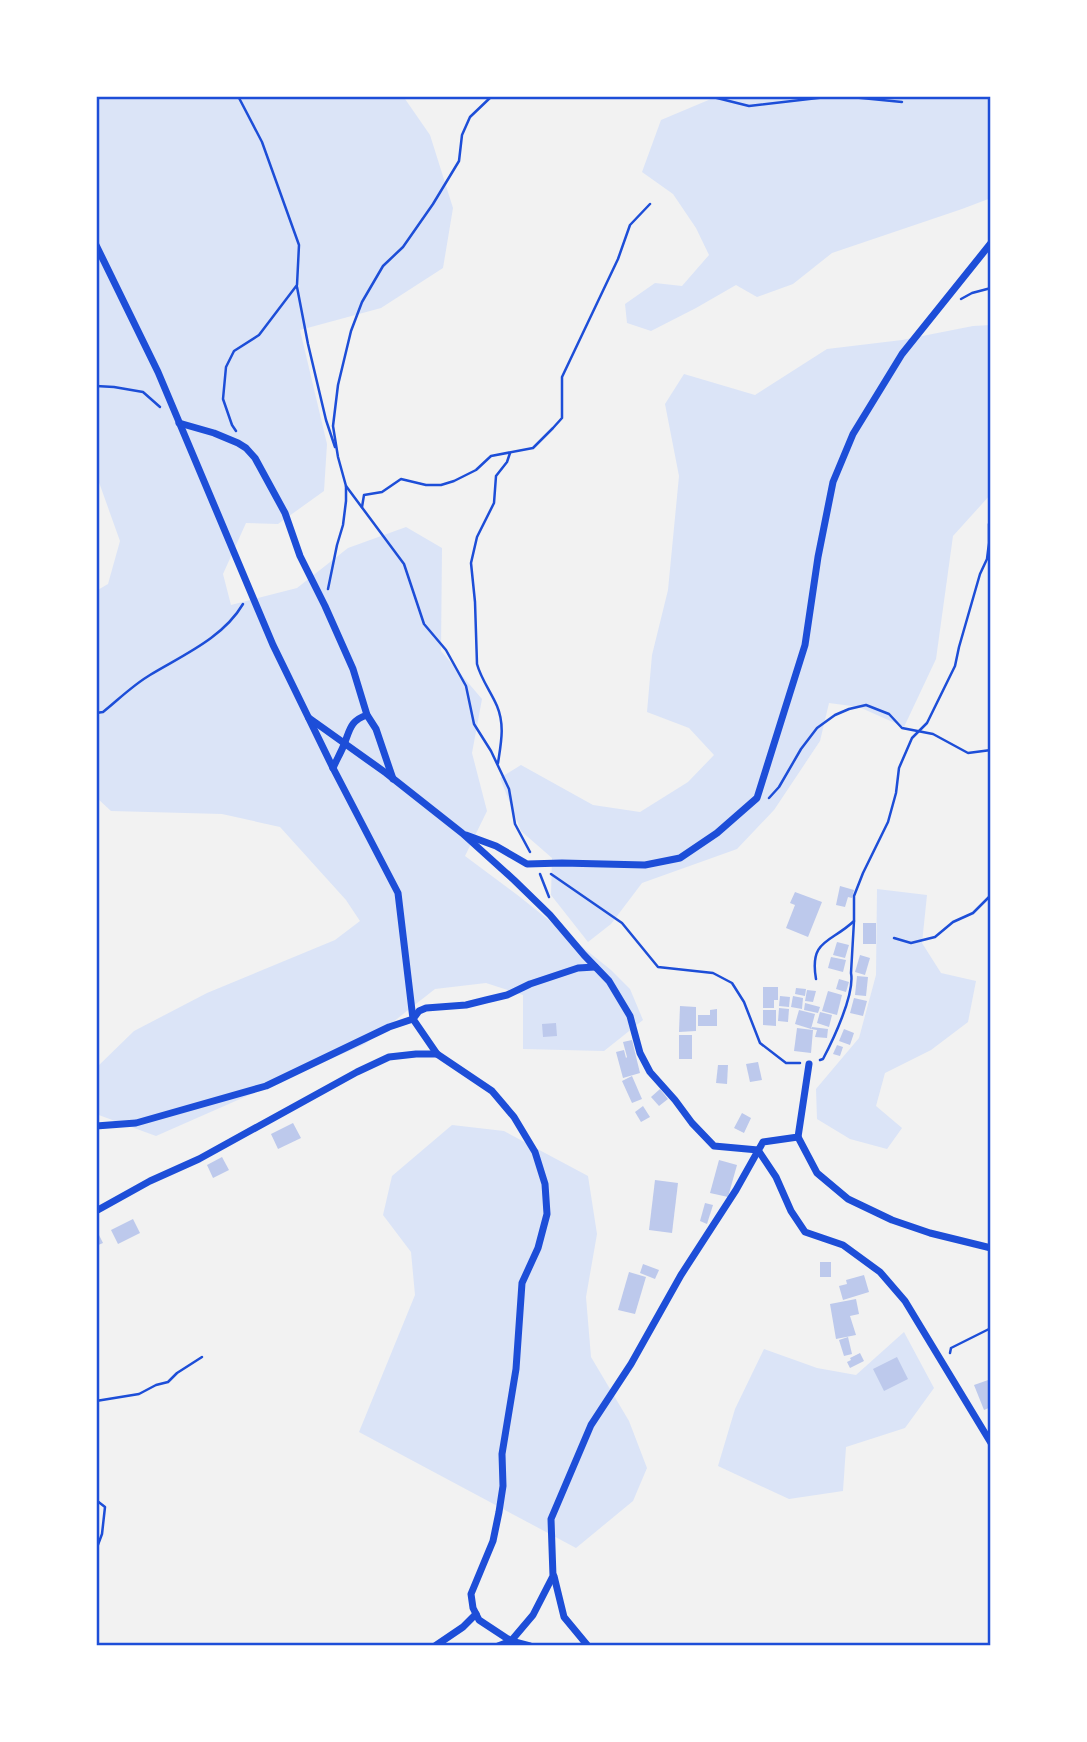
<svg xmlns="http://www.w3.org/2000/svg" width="1087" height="1742" viewBox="0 0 1087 1742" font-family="Literata,serif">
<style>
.green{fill:#dbe4f7}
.building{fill:#bdc9ec}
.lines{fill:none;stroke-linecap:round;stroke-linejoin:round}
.path{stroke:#1d4ed8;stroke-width:2.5}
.minor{stroke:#1d4ed8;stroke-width:7}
.neatline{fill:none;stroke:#1d4ed8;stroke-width:2.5}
</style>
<rect width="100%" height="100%" fill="#f2f2f2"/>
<g class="green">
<polygon points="96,96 403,96 430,135 453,208 443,268 381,308 300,330 327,444 324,491 278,524 246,523 223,574 231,605 297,588 348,548 406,527 442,548 441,651 482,699 472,753 487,811 465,856 520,897 611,970 630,989 643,1020 604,1051 523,1049 523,995 486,983 435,989 365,1044 156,1136 96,1114 96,1068 134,1031 207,993 335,940 360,921 346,900 280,827 222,814 111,811 96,797 96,591 108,584 120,541 96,474"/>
<polygon points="718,96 991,96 991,198 962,209 832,253 793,284 757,297 736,285 696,308 651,331 627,323 625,304 655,283 682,286 709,255 696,228 673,194 642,172 661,120"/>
<polygon points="991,325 991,494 953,536 936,659 904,727 859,707 829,703 820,741 774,810 737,849 642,883 611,924 588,942 551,895 552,858 521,831 500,778 521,765 593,805 640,812 688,782 714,755 689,728 647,712 652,655 668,590 679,476 665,404 684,374 755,395 827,349 902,340 973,326"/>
<polygon points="877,889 927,895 922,943 941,973 976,981 968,1022 931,1050 885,1073 876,1106 902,1128 887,1149 850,1139 817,1119 816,1089 859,1038 876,975"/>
<polygon points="452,1125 504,1131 588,1176 597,1234 586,1297 591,1357 629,1421 647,1468 633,1501 576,1548 359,1432 415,1295 411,1252 383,1215 392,1176"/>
<polygon points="904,1332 934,1388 905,1428 846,1447 843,1491 789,1499 718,1466 735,1409 764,1349 817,1368 856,1375"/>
</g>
<g class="building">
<polygon points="840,886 854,890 852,898 848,897 845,907 836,905"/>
<polygon points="795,892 822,902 808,937 786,928 795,905 790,903"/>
<rect x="863" y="923" width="13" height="21"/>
<polygon points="837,942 849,945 845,958 833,955"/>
<polygon points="860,955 870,958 865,975 855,972"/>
<polygon points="831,957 846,960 843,972 828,968"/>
<polygon points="857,976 868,977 866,996 855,995"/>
<polygon points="839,979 849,982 846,992 836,989"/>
<polygon points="763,987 778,987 778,1000 774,1000 774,1008 763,1008"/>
<polygon points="796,988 806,989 805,996 795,994"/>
<polygon points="807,990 816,991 813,1002 805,1001"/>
<polygon points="828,991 842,995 837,1015 822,1011"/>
<polygon points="780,996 790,997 789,1007 779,1006"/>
<polygon points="793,996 803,998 802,1009 791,1007"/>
<polygon points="854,998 867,1001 863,1016 850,1013"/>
<polygon points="805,1003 820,1007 818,1013 804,1010"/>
<polygon points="680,1006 696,1007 696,1031 679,1032"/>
<polygon points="779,1008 789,1009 788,1022 778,1021"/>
<polygon points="717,1009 717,1026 698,1026 698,1015 710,1015 710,1010"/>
<polygon points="763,1010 776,1010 776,1026 763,1025"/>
<polygon points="799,1010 815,1014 811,1029 795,1024"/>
<polygon points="820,1012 832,1015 829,1027 817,1023"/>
<polygon points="556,1023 557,1036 543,1037 542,1024"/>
<polygon points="812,1027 828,1029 827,1038 815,1037 817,1030 811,1029"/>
<polygon points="797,1028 813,1030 811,1053 794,1051"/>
<polygon points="844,1029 854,1033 850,1045 839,1041"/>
<rect x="679" y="1035" width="13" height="24"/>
<polygon points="632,1040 640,1073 623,1078 616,1052 624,1050 626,1058 627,1057 623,1042"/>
<polygon points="837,1045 843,1047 840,1056 833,1054"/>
<polygon points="758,1062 762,1080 750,1082 746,1064"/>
<polygon points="718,1065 728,1065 727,1084 716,1083"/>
<polygon points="632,1076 642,1099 632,1103 622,1081"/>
<polygon points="660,1089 668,1099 659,1106 651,1097"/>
<polygon points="643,1106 650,1117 641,1122 635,1112"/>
<polygon points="742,1113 751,1118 744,1133 734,1128"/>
<polygon points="293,1123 301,1138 278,1149 271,1134"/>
<polygon points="222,1157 229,1170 213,1178 207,1165"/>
<polygon points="719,1160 737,1165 728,1197 710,1193"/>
<polygon points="655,1180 678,1183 672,1233 649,1230"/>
<polygon points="705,1203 713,1205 707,1224 700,1221"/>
<polygon points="133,1219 140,1233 118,1244 111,1230"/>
<polygon points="96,1229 103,1243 96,1246"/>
<rect x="820" y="1262" width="11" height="15"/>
<polygon points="643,1264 659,1270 655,1279 640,1273"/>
<polygon points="629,1272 646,1277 635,1314 618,1310"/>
<polygon points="864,1275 869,1292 843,1300 839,1286 847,1284 846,1280"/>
<polygon points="856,1299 859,1314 850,1316 856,1335 836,1339 830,1304"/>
<polygon points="848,1337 852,1354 844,1356 839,1340"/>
<polygon points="860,1353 864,1361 850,1368 847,1362 851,1360 850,1358"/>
<polygon points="897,1357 908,1379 884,1391 873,1369"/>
<polygon points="991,1379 991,1407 984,1410 974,1385"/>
</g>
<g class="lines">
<g class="path">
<polyline points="709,96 749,106 835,96"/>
<polyline points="841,96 902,102"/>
<polyline points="297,287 308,344 326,420 335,447"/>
<polyline points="961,299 972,293 991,288"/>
<polyline points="96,386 114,387 143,392 160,407"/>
<polyline points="236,431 232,425 223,399 226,367 234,351 259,335 297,285 299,245 262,142 238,96"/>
<polyline points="346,486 404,564 424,624 446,650 466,686 474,724 491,751 509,789 515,824 530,852"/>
<polyline points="362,507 364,495 382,492 401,479 426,485 441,485 454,481 476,470 491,456 533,448 553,428 562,418 562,377 618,259 630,225 650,204"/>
<polyline points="328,589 337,545 343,525 346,501 346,486 338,457 333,426 338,385 351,331 362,302 383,266 403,247 433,204 459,161 462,135 470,117 492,96"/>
<path d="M96 713 103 712C118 700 133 685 150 675 183 655 223 638 243 604"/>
<path d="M498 763C501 743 505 725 497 706 491 692 481 679 477 664L475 602 471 563 477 537 494 503 496 476 507 462 510 453"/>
<polyline points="769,798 779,787 801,749 817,728 835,715 849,709 866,705 889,714 902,728 933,734 968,753 991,750"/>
<polyline points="540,874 549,897"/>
<polyline points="551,874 622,923 658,967 713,973 732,983 744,1002 760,1043 786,1063 800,1063"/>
<polyline points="894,938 911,943 935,937 953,922 973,913 991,895"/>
<path d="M816 979C809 939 831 943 854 921V896L863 873 888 822 896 793 899 768 912 738 927 723 955 666 959 647 980 574 987 559 989 543V524L991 517"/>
<path d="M820 1060 823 1059C833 1040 855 994 851 973L854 921"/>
<polyline points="950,1353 951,1348 991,1328"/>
<polyline points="96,1401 139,1394 156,1385 168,1382 177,1373 202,1357"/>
<polyline points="96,1500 105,1507 102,1534 96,1550"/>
</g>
<g class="minor">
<polyline points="96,245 158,372 273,645 333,768 398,893 413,1019 389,1027 266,1086 136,1123 96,1126"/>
<polyline points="179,423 214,433 238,443 246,448 255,458 285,513 300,556 325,606 353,669 367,715 376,729 393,779"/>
<polyline points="309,718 386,773 462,833 514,880 550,915 584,955 609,981 630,1016 640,1053 650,1072 675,1100 692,1123 714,1146 758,1150 776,1177 791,1211 805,1232 843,1245 880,1272 905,1301 991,1443"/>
<path d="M333 768C336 761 340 754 343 747 350 731 349 721 367 715"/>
<polyline points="466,835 496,846 527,864 562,863 645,865 680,858 717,833 757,798 805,645 818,557 833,482 853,434 902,354 991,243"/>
<polyline points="595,967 578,968 530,984 507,995 486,1000 466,1005 426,1008 419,1011 413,1019 437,1054 492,1091 514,1117 535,1152 545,1184 547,1214 538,1248 522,1283 516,1369 502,1454 503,1486 499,1512 493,1541 471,1594 473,1608 479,1620 511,1641 533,1615 553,1576 551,1519 591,1425 631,1364 681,1275 736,1190 763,1142 798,1137 809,1064"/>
<polyline points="798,1137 817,1173 848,1199 892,1220 930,1233 991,1248"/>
<polyline points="96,1211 150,1181 199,1159 357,1072 389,1057 416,1054 437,1054"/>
<polyline points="554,1576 564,1617 588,1646"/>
<polyline points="435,1646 463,1627 476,1614"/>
<polyline points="498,1646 511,1641 530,1646"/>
</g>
</g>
<rect width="1087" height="1742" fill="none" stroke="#ffffff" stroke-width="196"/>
<rect x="98" y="98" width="891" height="1546" class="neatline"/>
</svg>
